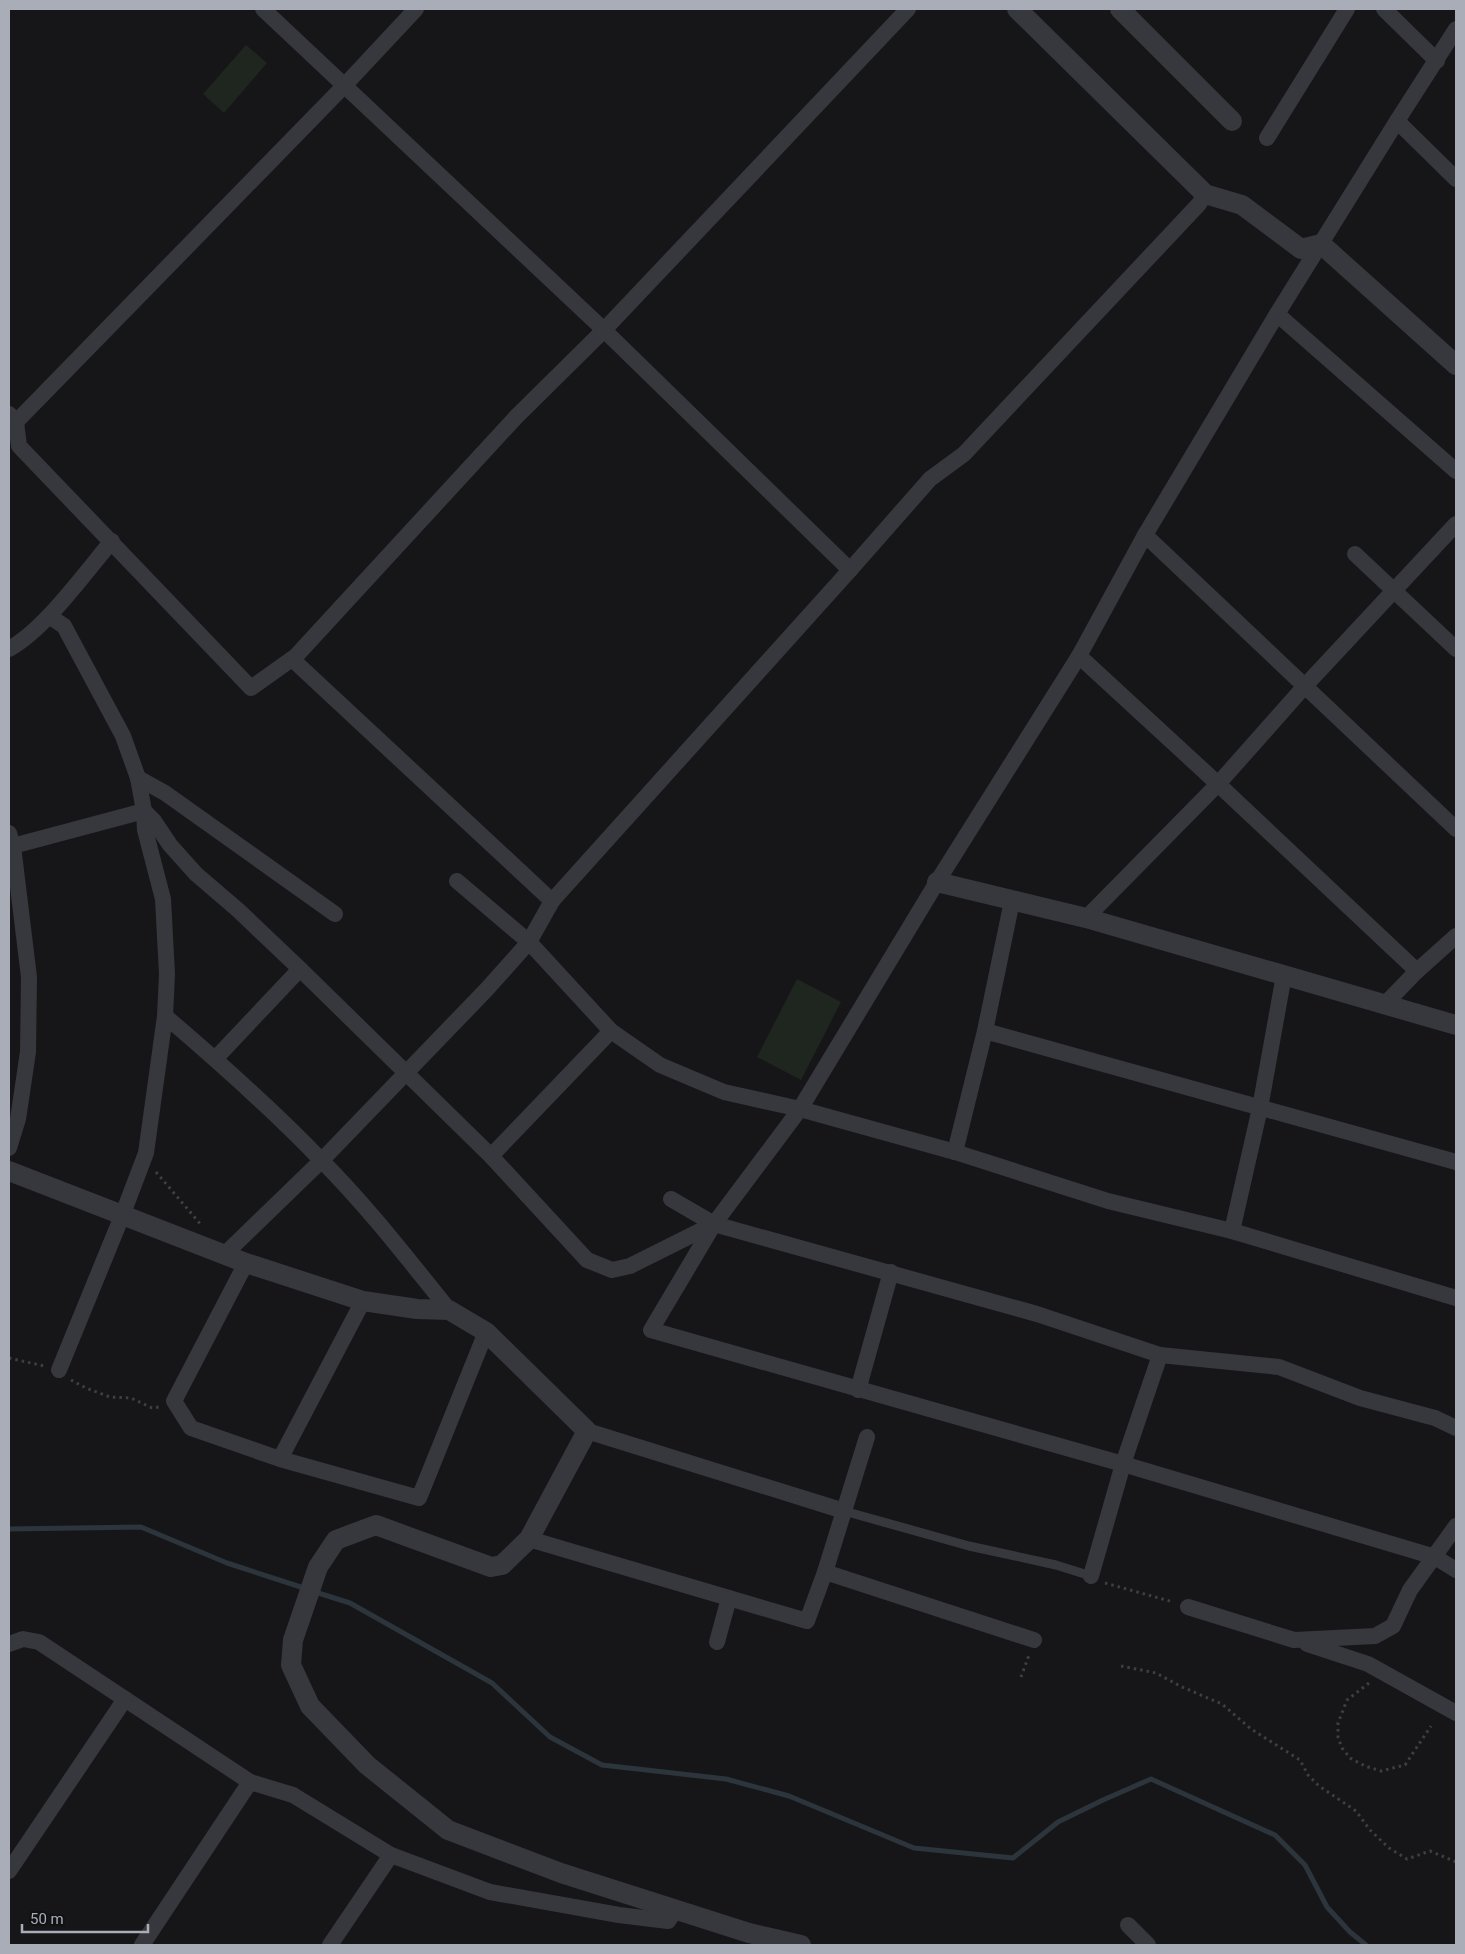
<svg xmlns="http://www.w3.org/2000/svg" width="1465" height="1954" viewBox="0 0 1465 1954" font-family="Roboto,sans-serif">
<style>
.green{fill:#1e261f}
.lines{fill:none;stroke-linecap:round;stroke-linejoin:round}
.stream{stroke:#2c353c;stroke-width:5}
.path{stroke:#3d3f44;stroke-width:3;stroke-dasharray:2.5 4;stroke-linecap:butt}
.service{stroke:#37383d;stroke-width:9}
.minor{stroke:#37383d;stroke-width:16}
.tertiary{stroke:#37383d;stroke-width:20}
</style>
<rect width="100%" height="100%" fill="#161618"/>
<g class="green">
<polygon points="246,45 267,63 224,113 203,94"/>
<polygon points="797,979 841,1002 801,1080 757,1057"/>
</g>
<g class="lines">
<g class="stream">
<polyline points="9,1529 141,1527 227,1563 307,1589"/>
<polyline points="315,1592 350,1603 492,1683 550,1737 602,1765 726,1779 789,1796 914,1848 1013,1858 1058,1822 1103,1800 1151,1779 1275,1835 1305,1865 1327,1907 1350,1932 1366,1945"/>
</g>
<g class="path">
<polyline points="156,1172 202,1226"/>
<polyline points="9,1358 44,1366"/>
<polyline points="71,1380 86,1388 110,1397 131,1398 152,1408 159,1407"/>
<polyline points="1105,1583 1173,1602"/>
<polyline points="1121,1666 1156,1673 1182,1687 1222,1704 1251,1729 1300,1760 1308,1775 1319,1786 1356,1811 1370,1830 1389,1848 1407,1859 1430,1851 1456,1862"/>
<polyline points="1021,1677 1029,1655"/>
<polyline points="1369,1683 1347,1700 1338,1723 1338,1737 1342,1748 1350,1758 1365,1766 1381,1771 1405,1765 1431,1726"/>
</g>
<polyline class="service" points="844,1511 969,1546 1056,1565 1091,1576"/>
<g class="minor">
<polyline points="263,9 604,330 850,570"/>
<polyline points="1384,9 1437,61"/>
<polyline points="1456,29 1397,121 1277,314 1145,535 1079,656 937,882 800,1109 714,1224 651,1330 1123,1464 1435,1557 1456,1570"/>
<polyline points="1397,121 1456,179"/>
<polyline points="1267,138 1347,9"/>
<polyline points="1277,314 1456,471"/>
<polyline points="9,414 16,422 19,446 251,688 296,656 516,417 604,330 908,9"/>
<polyline points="16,422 344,86 416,9"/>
<polyline points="1145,535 1456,829"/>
<polyline points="1355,554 1456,649"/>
<polyline points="49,616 64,626 123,736 138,778 144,811 145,830 163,899 167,974 165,1016 146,1153 122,1216 59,1370"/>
<path d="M9 649C45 629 84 574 112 541"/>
<polyline points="1079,656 1218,784 1417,971"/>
<polyline points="292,659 552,901"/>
<polyline points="138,778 165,793 335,914"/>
<polyline points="9,833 13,846 29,977 28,1052 18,1119 9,1148"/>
<polyline points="9,847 144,811 154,821 170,845 196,874 238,910 300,969 491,1156 587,1260 612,1270 630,1266 714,1224"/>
<polyline points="457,881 529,942 611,1031 491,1156"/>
<polyline points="1086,918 1218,784 1304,687 1456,524"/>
<polyline points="1384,1005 1417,971 1456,936"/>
<path d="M165 1016C219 1062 272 1109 321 1160 367 1206 408 1259 449 1310"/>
<polyline points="611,1031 660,1065 724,1092 800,1109 955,1152 1108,1201 1232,1231 1456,1298"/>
<polyline points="985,1031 1456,1162"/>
<polyline points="215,1059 300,969"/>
<polyline points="955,1152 985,1031 1012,901"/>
<polyline points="671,1199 714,1224 1037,1314 1160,1355 1279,1367 1360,1398 1435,1418 1456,1428"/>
<polyline points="1232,1231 1260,1108 1284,975"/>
<polyline points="225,1254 322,1160 487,989 529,942 552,901 850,570 930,479 964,454 1199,204 1205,194"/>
<polyline points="246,1263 174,1401 191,1428 280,1459 419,1498 486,1332"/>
<polyline points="858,1390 891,1272"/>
<polyline points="587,1431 844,1511"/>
<polyline points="280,1459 363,1301"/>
<polyline points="529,1539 807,1621 825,1572 867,1437"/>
<polyline points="825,1572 1034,1640"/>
<polyline points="1091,1576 1123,1464 1160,1355"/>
<polyline points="1188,1607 1294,1640 1375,1636 1393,1626 1410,1590 1456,1526"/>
<polyline points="717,1642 729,1598"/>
<polyline points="9,1644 23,1639 39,1642 250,1782 293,1795 391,1855 490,1892 619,1915 668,1921 676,1910"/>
<polyline points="1307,1644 1368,1664 1456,1713"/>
<polyline points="9,1871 125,1699"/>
<polyline points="1128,1925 1148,1945"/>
<polyline points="142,1945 250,1782"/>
<polyline points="330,1945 391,1855"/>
</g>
<g class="tertiary">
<polyline points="1017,9 1205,194 1242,205 1301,249 1321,244 1456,365"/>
<polyline points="1120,9 1232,121"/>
<polyline points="937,882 1086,918 1456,1025"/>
<polyline points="9,1171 246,1263 363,1301 417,1309 449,1310 486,1332 587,1431 529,1539 502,1565 491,1567 376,1525 336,1540 318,1567 293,1640 291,1665 310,1706 367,1765 448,1830 561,1873 749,1933 801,1945"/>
</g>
</g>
<rect width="1465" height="1954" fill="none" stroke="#a8adb8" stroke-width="20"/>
<path d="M22 1924v8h126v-8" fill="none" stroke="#a8adb8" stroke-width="2.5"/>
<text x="30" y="1924" font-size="15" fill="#a8adb8" stroke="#111113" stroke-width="4" paint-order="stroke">50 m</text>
</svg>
